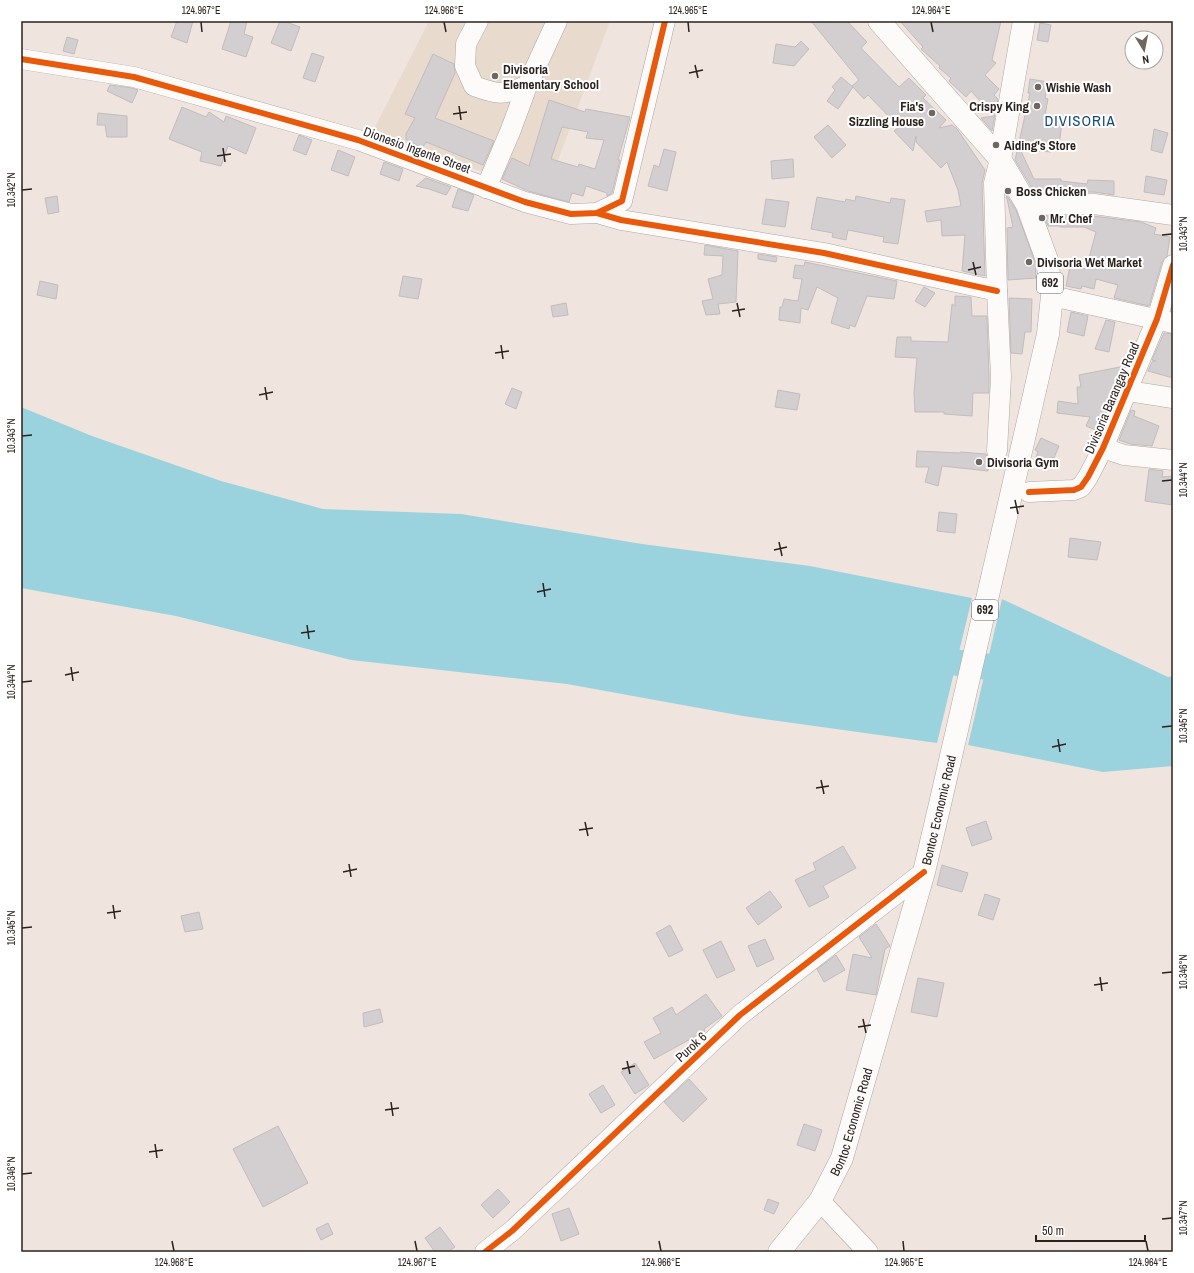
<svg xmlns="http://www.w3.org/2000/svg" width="1194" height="1273" viewBox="0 0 1194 1273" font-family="'Archivo Narrow',sans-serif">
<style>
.education{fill:#e8dacd}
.water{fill:#9ad3dd}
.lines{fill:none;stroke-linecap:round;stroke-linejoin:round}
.river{stroke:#9ad3dd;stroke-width:26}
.building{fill:#d3cecf;stroke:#c2bcbe;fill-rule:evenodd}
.minor-casing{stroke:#b0a7a3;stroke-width:21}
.major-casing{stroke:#b0a7a3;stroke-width:23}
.minor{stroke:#fdfbfa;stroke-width:20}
.major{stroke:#fdfbfa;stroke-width:22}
.cycleway-casing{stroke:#fff;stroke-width:8}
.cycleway{stroke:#e8590c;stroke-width:6}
.ticks{fill:none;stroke:#2b221e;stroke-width:1.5}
.poi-dot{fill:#706661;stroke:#fff;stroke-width:1.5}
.labels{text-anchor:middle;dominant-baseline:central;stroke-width:4;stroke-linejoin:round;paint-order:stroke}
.shield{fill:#fff;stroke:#6b6462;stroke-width:1}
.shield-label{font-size:12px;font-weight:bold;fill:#2b221e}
.poi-label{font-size:13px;font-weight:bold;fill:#2b221e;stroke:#fff;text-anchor:start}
.street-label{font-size:13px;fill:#2b221e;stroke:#fff}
.quarter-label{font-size:15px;letter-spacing:1px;fill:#184c7e;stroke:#fff}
.neatline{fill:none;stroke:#2b221e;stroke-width:1.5}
.ticks-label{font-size:10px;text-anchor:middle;fill:#2b221e}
</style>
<rect width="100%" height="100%" fill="#f0e4de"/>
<polygon class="education" points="429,21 610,21 545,195 373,131"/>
<g class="water">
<polygon points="21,407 92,436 221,481 323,509 461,514 642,544 810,566 972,598 937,743 743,716 567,684 351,660 176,616 21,588"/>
<polygon points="1002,599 1168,677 1173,676 1173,766 1103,772 968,745"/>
</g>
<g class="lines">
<polyline class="river" points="922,658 1004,669 1022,673"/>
</g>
<g class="building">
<polygon points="177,21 193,21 187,43 171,37"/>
<polygon points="231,21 247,21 244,34 253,37 246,57 222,49"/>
<polygon points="280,21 283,21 300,27 291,51 271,43"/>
<polygon points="811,21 847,21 867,42 861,48 899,87 909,78 926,95 923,98 946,120 939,128 952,125 957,129 985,170 982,183 985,276 962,271 965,235 942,236 941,220 927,222 925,211 961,206 958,190 947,162 941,168 916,142 916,136 913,151 894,131 899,127 868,95 864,99 852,86 859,80"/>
<polygon points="900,21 1001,21 992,60 996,63 985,75 999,89 994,95 998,99 992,131 981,118 994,116 971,91 966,97 949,81 951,78 939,68 940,66 921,49 923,47"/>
<polygon points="1040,23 1051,25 1048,42 1037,40"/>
<polygon points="67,37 78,40 74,54 63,51"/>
<polygon points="801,41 809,49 794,66 773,63 776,44 795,47"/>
<polygon points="312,53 324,57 315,82 303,78"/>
<polygon points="433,54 454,64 455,73 435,118 494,141 483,165 426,142 422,148 406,139 406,134 415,118 405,114"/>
<polygon points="841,77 853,87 838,109 827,101 835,90 832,87"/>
<polygon points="1030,79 1048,82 1045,98 1048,99 1044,120 1062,122 1059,146 1052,145 1051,152 1020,149 1034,179 1061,179 1061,181 1087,184 1088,180 1114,181 1114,195 1094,192 1035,193 1015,160 1030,93 1028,93"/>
<polygon points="110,85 132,88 138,90 132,103 107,91"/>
<path d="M549 100 585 112 586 109 630 117 618 160H620L612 193 607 196V193L586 186 583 196 572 193 569 202 528 191 502 179 512 158 529 166ZM562 127 588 132 586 138 604 140 595 169 579 164 578 167 551 159Z"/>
<polygon points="182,107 206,117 209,112 224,122 226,116 256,128 246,154 228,146 221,166 200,161 202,152 169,139"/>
<polygon points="98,113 127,116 127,137 107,137 105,125 97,125"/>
<polygon points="828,125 846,145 832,158 814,137"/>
<polygon points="1154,129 1168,133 1162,153 1151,150"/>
<polygon points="299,135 312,140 306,155 293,150"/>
<polygon points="664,149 676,152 667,191 648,186 654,165 659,167"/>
<polygon points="338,150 355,157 348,176 331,170"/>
<polygon points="793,159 794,177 772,179 771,161"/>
<polygon points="384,162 403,169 399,181 380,174"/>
<polygon points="1146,176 1167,180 1164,195 1144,192"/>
<polygon points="426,178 451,187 446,195 429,189 416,186"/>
<polygon points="458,189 474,195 468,211 452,207"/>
<polygon points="1006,194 1016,210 1035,262 1036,278 1008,280 1007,228 1013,227"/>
<polygon points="57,196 59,212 48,214 45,198"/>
<polygon points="856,196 890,203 891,198 905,200 898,244 883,242 884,237 848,230 846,240 832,237 833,233 811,229 817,197 845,202 846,199 855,201"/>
<polygon points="766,199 789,202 785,227 762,224"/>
<polygon points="1044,216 1093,216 1141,222 1156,228 1154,234 1170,237 1167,256 1162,262 1149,306 1114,298 1118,285 1096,279 1094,289 1082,286 1081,289 1066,286 1070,266 1086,269 1096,232 1084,227 1060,227 1060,226 1048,226"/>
<polygon points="705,245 738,251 736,302 718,304 720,314 706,315 702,301 713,299 708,279 722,275 723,256 704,255"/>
<polygon points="758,254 777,257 776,262 758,259"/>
<polygon points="805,262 897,281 894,299 867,296 855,327 850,325 849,329 831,323 838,298 817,287 808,310 801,308 800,323 779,320 780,307 782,307 784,299 798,301 802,279 793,278 795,265 804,266"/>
<polygon points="403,276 422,279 418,299 399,296"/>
<polygon points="40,281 58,285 56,299 37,295"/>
<polygon points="924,287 935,293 925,307 915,301"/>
<polygon points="955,296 971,297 972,316 987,316 989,377 989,393 973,393 972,416 944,414 944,412 915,412 914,393 917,358 895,357 897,337 911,337 911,341 948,342 952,304 955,306"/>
<polygon points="1009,298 1032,299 1031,332 1025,332 1022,354 1011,353"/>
<polygon points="566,303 568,315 553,317 551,306"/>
<polygon points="1071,312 1088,316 1084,336 1067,332"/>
<polygon points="1106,320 1115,322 1109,352 1095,349"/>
<polygon points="1164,333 1173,334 1173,378 1148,371 1152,362 1156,361 1152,360"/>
<polygon points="1125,366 1098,431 1086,426 1090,417 1057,413 1058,401 1078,404 1077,387 1081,387 1079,375"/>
<polygon points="512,388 522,392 516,409 505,404"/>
<polygon points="778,390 800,394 797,410 775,407"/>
<polygon points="1131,410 1135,411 1134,416 1159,426 1152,446 1130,444 1119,440"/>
<polygon points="1041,438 1059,446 1054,458 1051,457 1047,465 1035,459 1038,452 1035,450"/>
<polygon points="917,451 960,453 960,452 986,454 989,459 988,471 942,466 938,486 925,482 929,467 916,467"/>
<polygon points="1149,469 1163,471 1162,477 1173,476 1173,505 1145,501"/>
<polygon points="939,512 957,514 955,533 937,531"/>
<polygon points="1070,538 1101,542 1097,560 1068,557"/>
<polygon points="986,821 992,839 972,846 966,828"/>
<polygon points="843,846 856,868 823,886 829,897 809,907 795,880 816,870 813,863"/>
<polygon points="942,865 968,873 962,892 937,885"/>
<polygon points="770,891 782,907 758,925 746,908"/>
<polygon points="985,894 1000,899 993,920 978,915"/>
<polygon points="199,912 203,929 185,932 181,916"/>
<polygon points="876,924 890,946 885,949 876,995 846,990 853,954 872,958 859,937"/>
<polygon points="670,925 683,950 669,957 656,933"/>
<polygon points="765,939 774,959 757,967 748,946"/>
<polygon points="721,941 735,970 717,978 703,950"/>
<polygon points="836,955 845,970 824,982 817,969"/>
<polygon points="918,978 944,983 937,1017 911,1012"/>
<polygon points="706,994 722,1016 704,1029 705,1031 654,1059 644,1042 661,1033 653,1018 672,1007 676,1015"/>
<polygon points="380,1009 383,1022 364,1027 363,1013"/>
<polygon points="635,1063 649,1085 635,1094 621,1072"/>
<polygon points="689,1079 707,1099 683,1122 664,1102"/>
<polygon points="603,1085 615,1105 601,1113 589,1094"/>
<polygon points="804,1124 822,1130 815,1151 797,1145"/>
<polygon points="278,1126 308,1183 263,1207 233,1149"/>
<polygon points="498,1189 510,1202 493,1218 481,1205"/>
<polygon points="768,1199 779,1203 774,1214 764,1210"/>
<polygon points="569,1208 579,1234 561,1241 552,1214"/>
<polygon points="328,1223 333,1234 321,1240 316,1229"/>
<polygon points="440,1227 455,1247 447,1252 435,1252 425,1238"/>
</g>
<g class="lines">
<g class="minor-casing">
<g id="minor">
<path d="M478 21 466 44 465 66 474 86C498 95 502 95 527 86"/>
<polyline points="21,59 134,77 358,140 525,202 571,214 597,213 622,201 665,21"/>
<polyline points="486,188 510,132 527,86 557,21"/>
<polyline points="1027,205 1094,204 1173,215"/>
<polyline points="597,213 621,220 824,253 997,291"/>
<polyline points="1052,296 1173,323"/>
<polyline points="1128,391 1173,398"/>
<polyline points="1103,448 1124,455 1173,460"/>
<polyline points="997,451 1001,377 997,291 994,183 1000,159"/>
<polyline points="1029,492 1074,490 1081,487 1088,477 1103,448 1157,319 1173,265"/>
<polyline points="820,1201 868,1252"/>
<polyline points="485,1252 512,1231 740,1015 924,872"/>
</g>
</g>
<g class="major-casing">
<g id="major">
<polyline points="1000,159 1024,21"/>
<path id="s1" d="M779 1252 820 1201 842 1158 924 872 940 804 1048 334 1052 296 1047 260 1027 205 1000 159 879 21"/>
</g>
</g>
<use href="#minor" class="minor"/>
<use href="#major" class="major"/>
<g class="cycleway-casing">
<g id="cycleway">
<polyline points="21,59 134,77 358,140 525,202 571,214 597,213 622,201 665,21"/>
<polyline points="597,213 621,220 824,253 997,291"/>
<polyline points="1029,492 1074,490 1081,487 1088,477 1103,448 1157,319 1173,265"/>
<polyline points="485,1252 512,1231 740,1015 924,872"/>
</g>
</g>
<use href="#cycleway" class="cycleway"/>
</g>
<path class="ticks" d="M201 22 202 32M444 22 446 32M688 22 689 32M931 22 933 32M695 65 698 78M689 73 703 70M459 106 461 120M453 114 467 112M223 148 225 162M217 156 231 154M22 190 32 189M1162 235 1172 234M973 262 976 275M968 270 981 267M737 303 740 317M732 311 745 309M501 345 503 359M495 353 509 351M265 387 267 400M259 395 273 392M22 436 32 435M1162 481 1172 480M1015 500 1018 514M1010 508 1024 506M779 542 782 556M774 550 787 547M543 583 545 597M537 592 551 589M307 625 309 639M301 633 315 631M71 667 73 681M65 675 79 672M22 682 32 681M1162 727 1172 726M1058 739 1060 752M1052 747 1066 744M821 780 824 794M816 788 829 786M585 822 588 836M579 830 593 828M349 864 351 877M343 872 357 869M113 905 115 919M107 913 121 911M22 928 32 927M1162 973 1172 972M1100 977 1102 991M1094 985 1108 983M863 1019 866 1033M858 1027 871 1025M627 1061 630 1074M622 1069 635 1066M391 1102 393 1116M385 1110 399 1108M155 1144 157 1158M149 1152 163 1150M22 1174 32 1173M1162 1219 1172 1218M172 1241 174 1251M415 1241 417 1251M659 1241 661 1251M903 1241 904 1251M1146 1241 1148 1251"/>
<g class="poi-dot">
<circle cx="495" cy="76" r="4"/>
<circle cx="1038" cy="87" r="4"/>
<circle cx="1037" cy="106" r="4"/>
<circle cx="932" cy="113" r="4"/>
<circle cx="996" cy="145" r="4"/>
<circle cx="1008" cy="191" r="4"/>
<circle cx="1042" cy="218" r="4"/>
<circle cx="1029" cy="262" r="4"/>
<circle cx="979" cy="462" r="4"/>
</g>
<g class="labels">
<g class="shield">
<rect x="1037" y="273" width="26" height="20" rx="3"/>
<rect x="972" y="600" width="26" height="20" rx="3"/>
</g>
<g class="shield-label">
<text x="1050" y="283">692</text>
<text x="985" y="610">692</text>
</g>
<g class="poi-label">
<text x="503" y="69">Divisoria<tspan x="503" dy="15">Elementary School</tspan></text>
<text x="1046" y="87">Wishie Wash</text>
<text x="924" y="106" text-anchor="end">Fia's<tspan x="924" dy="15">Sizzling House</tspan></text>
<text x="1029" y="106" text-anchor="end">Crispy King</text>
<text x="1004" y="145">Aiding's Store</text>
<text x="1016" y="191">Boss Chicken</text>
<text x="1050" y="218">Mr. Chef</text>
<text x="1037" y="262">Divisoria Wet Market</text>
<text x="987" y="462">Divisoria Gym</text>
</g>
<g class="street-label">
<text transform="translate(417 150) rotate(20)">Dionesio Ingente Street</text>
<text transform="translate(1112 398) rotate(-67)">Divisoria Barangay Road</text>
<text stroke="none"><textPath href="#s1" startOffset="475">Bontoc Economic Road</textPath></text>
<text transform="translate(691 1047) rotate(-43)">Purok 6</text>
<text stroke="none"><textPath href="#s1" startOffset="151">Bontoc Economic Road</textPath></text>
</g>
<g class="quarter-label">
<text x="1080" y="120">DIVISORIA</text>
</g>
</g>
<rect width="1194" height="1273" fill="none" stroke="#ffffff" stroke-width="44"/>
<g transform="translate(1144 50) rotate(170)"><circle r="19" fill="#ffffff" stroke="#aaa7a5"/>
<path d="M0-3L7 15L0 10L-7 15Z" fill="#706661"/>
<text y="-6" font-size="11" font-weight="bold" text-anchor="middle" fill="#2b221e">N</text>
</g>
<path d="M1036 1235v6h109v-6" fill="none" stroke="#2b221e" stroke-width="2"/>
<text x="1042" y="1235" font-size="12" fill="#2b221e" stroke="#ffffff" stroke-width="3" paint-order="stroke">50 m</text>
<rect x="22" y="22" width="1150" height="1229" class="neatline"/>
<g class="ticks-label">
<text x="201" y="14">124.967°E</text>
<text x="444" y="14">124.966°E</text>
<text x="688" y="14">124.965°E</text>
<text x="931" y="14">124.964°E</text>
<text transform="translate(11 190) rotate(-90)" y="4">10.342°N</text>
<text transform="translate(1183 234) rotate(-90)" y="4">10.343°N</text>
<text transform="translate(11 436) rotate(-90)" y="4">10.343°N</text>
<text transform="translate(1183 480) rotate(-90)" y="4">10.344°N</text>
<text transform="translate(11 682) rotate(-90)" y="4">10.344°N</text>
<text transform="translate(1183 726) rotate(-90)" y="4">10.345°N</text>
<text transform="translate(11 928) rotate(-90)" y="4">10.345°N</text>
<text transform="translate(1183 972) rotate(-90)" y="4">10.346°N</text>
<text transform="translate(11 1174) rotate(-90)" y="4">10.346°N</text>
<text transform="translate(1183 1218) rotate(-90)" y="4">10.347°N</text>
<text x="174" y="1266">124.968°E</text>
<text x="417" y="1266">124.967°E</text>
<text x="661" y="1266">124.966°E</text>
<text x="904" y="1266">124.965°E</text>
<text x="1148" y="1266">124.964°E</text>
</g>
</svg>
